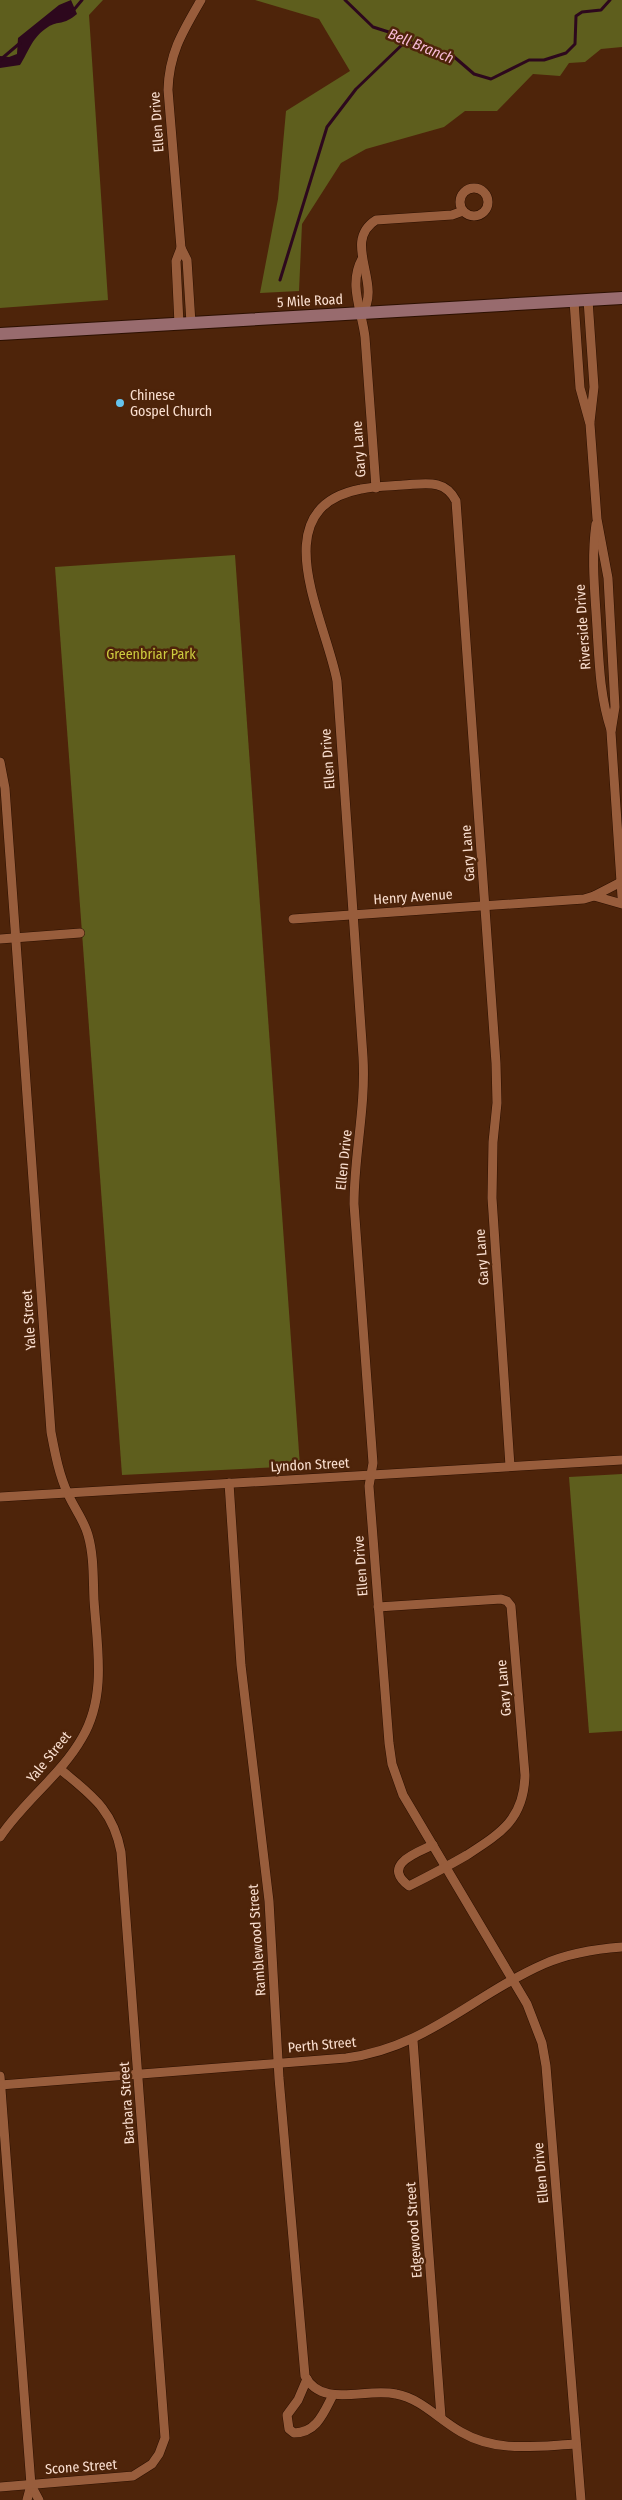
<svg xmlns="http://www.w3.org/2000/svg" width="622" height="2500" viewBox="0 0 622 2500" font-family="'Fira Sans Condensed',sans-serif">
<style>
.green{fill:#5e5e1d}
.water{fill:#2d081d}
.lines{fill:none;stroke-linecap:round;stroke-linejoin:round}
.stream{stroke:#2d081d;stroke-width:3}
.street-casing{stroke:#2c1001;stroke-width:10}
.secondary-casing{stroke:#2c1001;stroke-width:14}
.street{stroke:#985d3c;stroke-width:9}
.secondary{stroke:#986b6e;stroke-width:12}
.poi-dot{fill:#65c4ef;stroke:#4e240a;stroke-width:2}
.labels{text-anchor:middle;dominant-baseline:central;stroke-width:5;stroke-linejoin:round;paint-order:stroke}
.street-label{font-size:14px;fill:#fadfd0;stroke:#4e240a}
.poi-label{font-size:14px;fill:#fadfd0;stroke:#4e240a;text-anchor:start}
.park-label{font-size:14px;fill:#cdcc3f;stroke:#4e240a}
.water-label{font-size:15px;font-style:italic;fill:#f6b9d5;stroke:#4e240a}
</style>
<rect width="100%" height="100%" fill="#4e240a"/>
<g class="green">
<polygon points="0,0 103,0 89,15 108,300 0,308"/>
<polygon points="255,0 622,0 622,47 601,49 585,62 569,63 560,76 533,74 497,111 465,111 444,127 366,149 341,163 302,224 299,291 260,293 278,199 286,111 350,71 319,19"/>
<polygon points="235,555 300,1466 122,1475 55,567"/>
<polygon points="622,1474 622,1731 589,1733 569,1477"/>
</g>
<path class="water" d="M71 0 77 14C63 26 59 20 48 27 32 37 29 51 20 65L0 68V56L9 57 17 54 18 38 59 5Z"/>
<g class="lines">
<g class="stream">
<polyline points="345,0 373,27 395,34 425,50 452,55 474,74 491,79 529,60 544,60 566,53 575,44 576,16 582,12 601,10 610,0"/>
<polyline points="72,12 82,0"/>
<polyline points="0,60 20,43"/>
<polyline points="280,280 327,127 356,89 406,41"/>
</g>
<g class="street-casing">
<g id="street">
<circle cx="474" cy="202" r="14"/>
<path d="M181 248 168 90C169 53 183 31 201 0"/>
<path d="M362 259C348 284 362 311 365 337L376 488"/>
<polyline points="588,300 594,387 590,422"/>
<polyline points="574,301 580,388 590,424 597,519 608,578 615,707 611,732 622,897"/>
<path d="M362 313C383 284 341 242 376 220L452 215 463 211"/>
<polyline points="179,324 176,261 181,248 187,260 191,323"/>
<path d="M596 524C591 559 595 593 597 628 599 662 600 697 611 730"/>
<path d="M0 762 5 788 51 1432C55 1453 59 1475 68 1494 74 1508 84 1520 88 1535 94 1556 93 1578 94 1600 97 1646 107 1696 82 1738 61 1775 24 1801 0 1837"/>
<polyline points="621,882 594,896 622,904"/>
<polyline points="293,919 584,899 594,896"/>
<polyline points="0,939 80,933"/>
<path d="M510 1466 492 1198 493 1142 497 1103 496 1063 456 501C445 478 424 484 403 485 389 486 374 486 361 489 261 508 326 620 337 681L363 1057C366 1108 354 1154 354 1204L373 1463 369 1486 389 1743 392 1764 403 1795 527 2004 542 2043 546 2066 581 2500"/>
<path d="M229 1483 241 1665 269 1901 279 2078 305 2376C322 2409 366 2387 396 2394 422 2399 438 2419 461 2432 497 2453 536 2446 576 2444"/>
<polyline points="0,1497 622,1460"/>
<path d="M378 1607 501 1599 507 1601 511 1606 525 1775C524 1819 501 1833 467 1855 448 1866 429 1876 409 1886 381 1865 416 1853 433 1845"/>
<polyline points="413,2040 441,2417"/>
<polyline points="0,2076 31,2485 27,2500"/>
<path d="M0 2085 346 2058C426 2048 473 1995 544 1964 569 1953 595 1949 622 1947"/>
<path d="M307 2379 298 2400 287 2415 289 2429 294 2433C317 2433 324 2412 333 2395"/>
<polyline points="31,2485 39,2500"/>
<path d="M0 2487 133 2476 152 2464 159 2454 165 2438 121 1852C113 1809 91 1795 60 1769"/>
</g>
</g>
<g class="secondary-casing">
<polyline id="secondary" points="0,334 622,298"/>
</g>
<use href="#street" class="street"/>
<use href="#secondary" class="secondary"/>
</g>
<circle class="poi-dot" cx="120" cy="403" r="5"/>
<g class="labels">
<g class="street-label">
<text transform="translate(157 122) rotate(-94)">Ellen Drive</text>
<text transform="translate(310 301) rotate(-3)">5 Mile Road</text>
<text transform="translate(359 449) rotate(-94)">Gary Lane</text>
<text transform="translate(583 627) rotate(-94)">Riverside Drive</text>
<text transform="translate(328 759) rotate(-94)">Ellen Drive</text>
<text transform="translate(468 853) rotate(-94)">Gary Lane</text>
<text transform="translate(413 897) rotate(-4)">Henry Avenue</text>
<text transform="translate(344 1160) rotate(-84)">Ellen Drive</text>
<text transform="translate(482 1257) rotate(-94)">Gary Lane</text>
<text transform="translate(29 1320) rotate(-94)">Yale Street</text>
<text transform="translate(310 1465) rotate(-3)">Lyndon Street</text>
<text transform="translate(361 1566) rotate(-94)">Ellen Drive</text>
<text transform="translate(504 1688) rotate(-95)">Gary Lane</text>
<text transform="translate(49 1757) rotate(-51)">Yale Street</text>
<text transform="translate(257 1940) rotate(-94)">Ramblewood Street</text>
<text transform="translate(322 2045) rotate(-5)">Perth Street</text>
<text transform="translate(127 2103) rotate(-94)">Barbara Street</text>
<text transform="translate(541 2173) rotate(-95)">Ellen Drive</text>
<text transform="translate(414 2230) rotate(-94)">Edgewood Street</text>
<text transform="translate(81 2467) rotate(-4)">Scone Street</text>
</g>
<g class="poi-label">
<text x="130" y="395">Chinese<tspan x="130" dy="16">Gospel Church</tspan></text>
</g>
<g class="park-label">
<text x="151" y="654">Greenbriar Park</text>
</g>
<g class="water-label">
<text transform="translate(421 46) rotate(22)">Bell Branch</text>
</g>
</g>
</svg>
